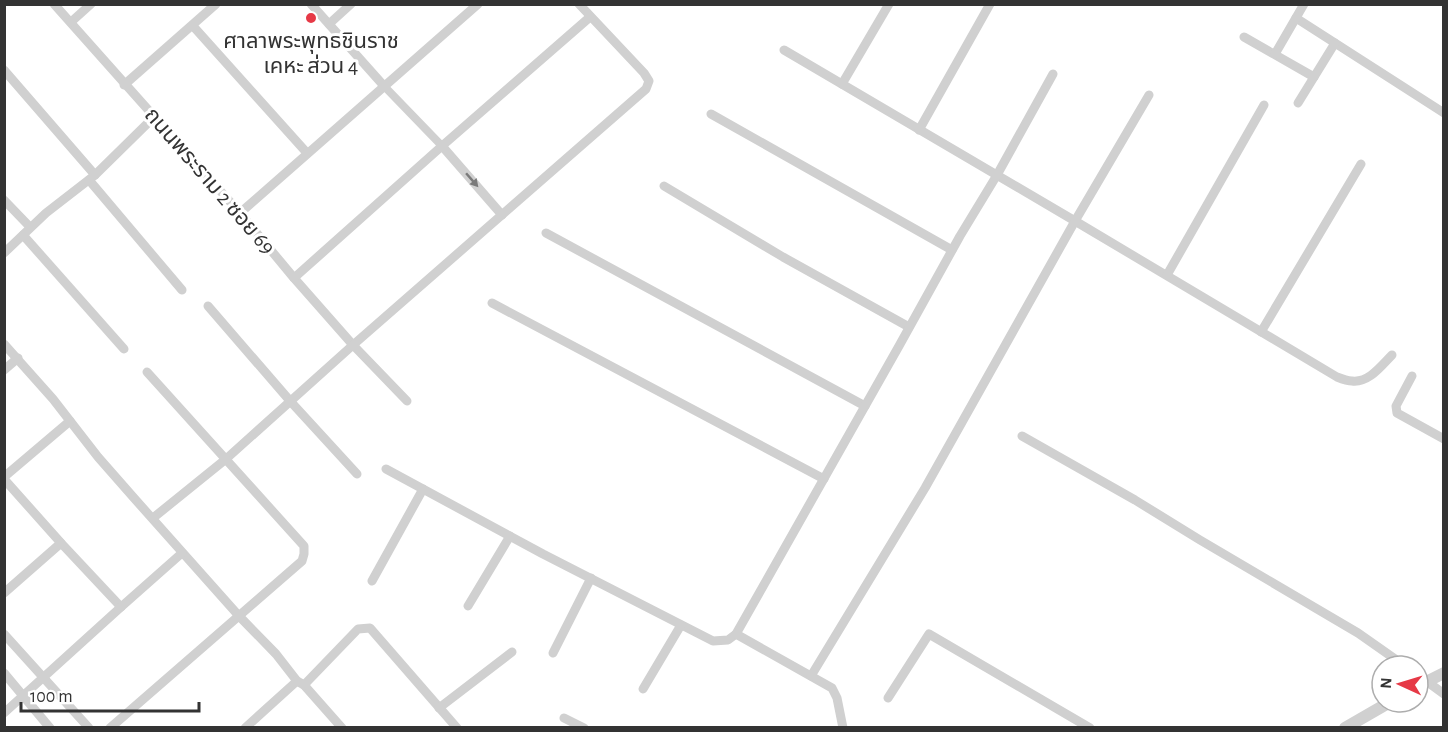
<svg xmlns="http://www.w3.org/2000/svg" width="1448" height="732" viewBox="0 0 1448 732" font-family="'Alegreya Sans','Noto Sans Thai',sans-serif">
<style>
.lines{fill:none;stroke-linecap:round;stroke-linejoin:round}
.pedestrian{stroke:#d0d0d0;stroke-width:8}
.minor{stroke:#d0d0d0;stroke-width:9}
.tertiary{stroke:#d0d0d0;stroke-width:12}
.oneway{fill:#7a7a7a}
.poi-dot{fill:#e63946;stroke:#fff;stroke-width:2}
.labels{text-anchor:middle;dominant-baseline:central;stroke-width:6;stroke-linejoin:round;paint-order:stroke}
.poi-label{font-size:22px;fill:#333;stroke:#fff}
.street-label{font-size:22px;fill:#333;stroke:#fff}
</style>
<rect width="100%" height="100%" fill="#fff"/>
<g class="lines">
<polyline class="pedestrian" points="384,86 442,146"/>
<g class="minor">
<polyline points="54,4 240,213 294,278 353,345 407,401"/>
<polyline points="311,4 384,86"/>
<polyline points="1296,18 1444,113"/>
<polyline points="71,22 91,4"/>
<polyline points="329,24 351,4"/>
<polyline points="193,26 307,153"/>
<polyline points="1244,37 1314,77"/>
<path d="M784 50 1075 221 1337 377C1342 379 1347 381 1352 381 1369 383 1381 366 1392 355"/>
<polyline points="1275,54 1304,4"/>
<polyline points="4,70 95,175"/>
<polyline points="842,84 889,4"/>
<polyline points="124,85 216,4"/>
<polyline points="1298,103 1335,43"/>
<polyline points="711,114 952,250"/>
<polyline points="919,130 990,4"/>
<polyline points="442,146 502,215"/>
<polyline points="89,180 182,290"/>
<polyline points="664,186 783,257 909,327"/>
<polyline points="4,200 30,227"/>
<polyline points="240,213 478,4"/>
<polyline points="546,233 865,406"/>
<polyline points="23,235 124,349"/>
<polyline points="4,253 46,213 95,175 154,117"/>
<polyline points="1167,275 1264,105"/>
<polyline points="294,278 442,146 590,17"/>
<polyline points="492,303 824,479"/>
<polyline points="208,306 291,402 357,474"/>
<polyline points="1261,332 1361,164"/>
<polyline points="4,344 53,399 98,457 134,498 239,616 276,654 297,681 304,685 342,728"/>
<polyline points="4,370 18,358"/>
<polyline points="1412,376 1396,406 1397,413 1444,439"/>
<polyline points="1022,436 1135,500 1200,540 1358,633 1405,666"/>
<polyline points="386,469 543,554 713,641 728,640 736,634 899,346 960,236 997,175 1053,74"/>
<polyline points="4,477 70,421"/>
<polyline points="4,479 61,543"/>
<polyline points="153,518 226,459 353,345 646,89 649,81 644,73 579,4"/>
<polyline points="372,581 423,489"/>
<polyline points="4,593 61,543 121,607"/>
<polyline points="468,606 510,536"/>
<polyline points="4,634 89,728"/>
<polyline points="736,634 832,688 837,698 843,728"/>
<polyline points="553,653 591,578"/>
<polyline points="4,673 50,728"/>
<polyline points="1418,675 1444,694"/>
<polyline points="811,676 925,488 1075,221 1149,95"/>
<polyline points="304,685 358,629 370,628 457,728"/>
<polyline points="643,689 681,625"/>
<polyline points="888,698 929,634 1090,728"/>
<polyline points="439,708 512,652"/>
<polyline points="4,713 121,607 182,553"/>
<polyline points="564,718 584,728"/>
<polyline points="110,728 302,561 304,554 304,546 147,372"/>
<polyline points="245,728 297,681"/>
</g>
<g class="tertiary">
<polyline points="1418,686 1444,673"/>
<polyline points="1345,728 1390,702"/>
</g>
</g>
<defs><path id="oneway-solid" d="M-6-.8H1V-3.2L6.5 0L1 3.2V.8H-6Z" transform="scale(1.5)"/></defs>
<use class="oneway" href="#oneway-solid" transform="translate(472 180) rotate(49)"/>
<circle class="poi-dot" cx="311" cy="18" r="6"/>
<g class="labels">
<g class="poi-label">
<text x="311" y="41">ศาลาพระพุทธชินราช<tspan x="311" dy="25">เคหะ ส่วน 4</tspan></text>
</g>
<g class="street-label">
<text transform="translate(210 181) rotate(49)">ถนนพระราม 2 ซอย 69</text>
</g>
</g>
<rect width="1448" height="732" fill="none" stroke="#333333" stroke-width="12"/>
<g transform="translate(1400 684) rotate(274)"><circle r="28" fill="#ffffff" stroke="#adadad" stroke-width="1.5"/>
<path d="M0-4.5L10 22L0 15L-10 22Z" fill="#e63946"/>
<text y="-9" font-size="16" font-weight="bold" text-anchor="middle" fill="#333333">N</text>
</g>
<path d="M21 702v9h178v-9" fill="none" stroke="#333333" stroke-width="3"/>
<text x="30" y="702" font-size="18" fill="#333333" stroke="#ffffff" stroke-width="4.5" paint-order="stroke">100 m</text>
</svg>
